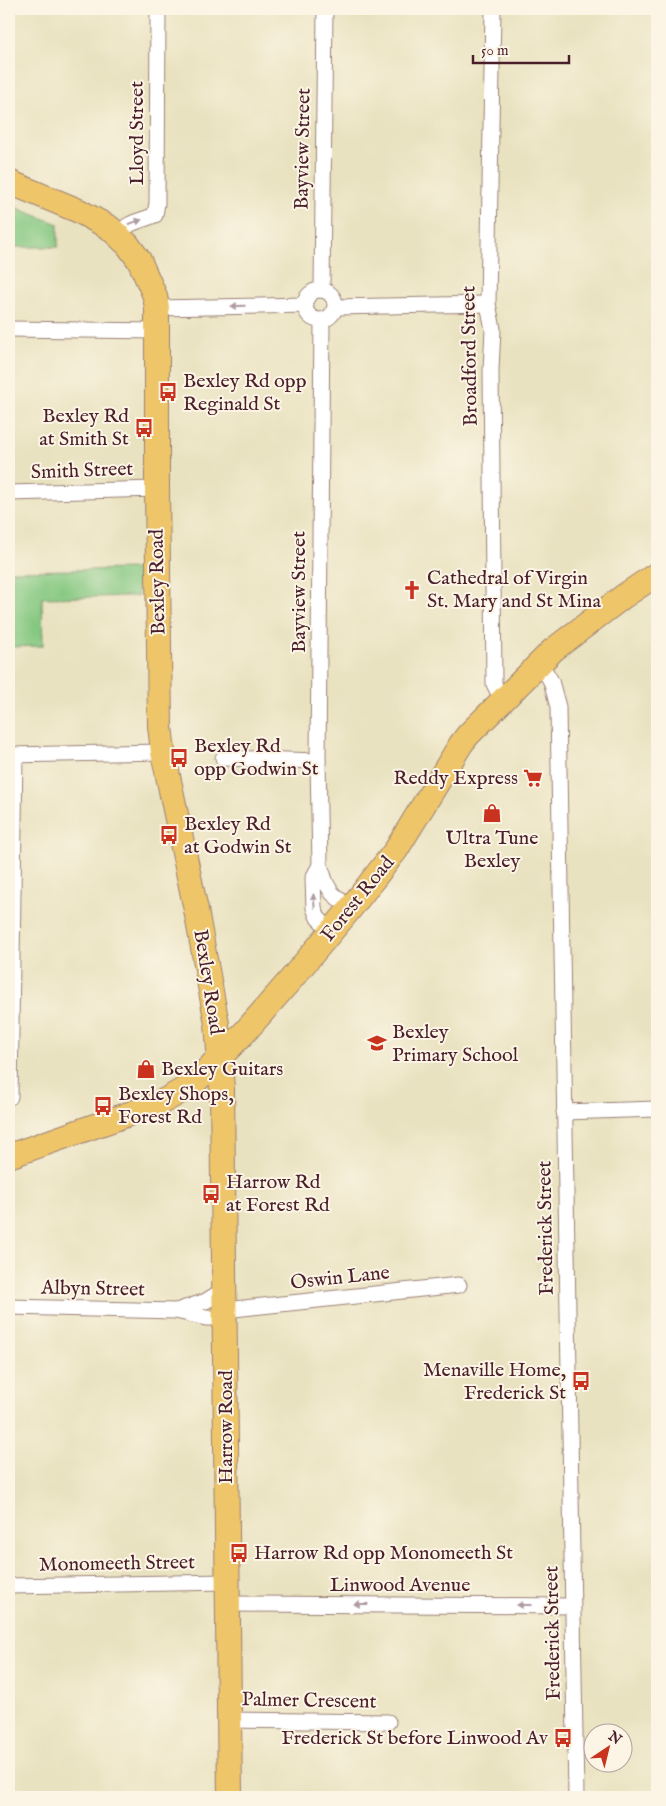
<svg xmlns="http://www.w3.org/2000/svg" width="666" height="1806" viewBox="0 0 666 1806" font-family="'IM FELL English',serif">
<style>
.green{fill:#85c881;stroke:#687456}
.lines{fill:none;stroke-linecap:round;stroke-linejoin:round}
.street-casing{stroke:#9a8076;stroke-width:17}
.primary-casing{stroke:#9a8076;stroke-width:26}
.street{stroke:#fff;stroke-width:15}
.primary{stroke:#eec569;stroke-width:24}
.oneway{fill:#ae9aa0}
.labels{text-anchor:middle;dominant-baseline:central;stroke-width:4;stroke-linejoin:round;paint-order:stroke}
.street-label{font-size:20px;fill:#4a1f2b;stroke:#fcf5e5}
.poi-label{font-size:20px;fill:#4a1f2b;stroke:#fcf5e5;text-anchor:start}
</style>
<rect width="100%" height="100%" fill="#fcf5e5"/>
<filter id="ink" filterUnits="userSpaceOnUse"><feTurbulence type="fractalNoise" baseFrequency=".02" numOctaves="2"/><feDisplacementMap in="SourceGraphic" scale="10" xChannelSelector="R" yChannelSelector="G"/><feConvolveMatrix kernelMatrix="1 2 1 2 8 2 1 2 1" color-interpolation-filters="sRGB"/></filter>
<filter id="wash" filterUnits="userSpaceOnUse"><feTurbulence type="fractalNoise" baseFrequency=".0096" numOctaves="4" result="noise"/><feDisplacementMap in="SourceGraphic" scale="20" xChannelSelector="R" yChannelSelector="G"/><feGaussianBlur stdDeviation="1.12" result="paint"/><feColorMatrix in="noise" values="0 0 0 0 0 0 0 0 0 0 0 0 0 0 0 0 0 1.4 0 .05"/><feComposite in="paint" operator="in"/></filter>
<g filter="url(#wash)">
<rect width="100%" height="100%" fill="#e9e2c0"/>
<g class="green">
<polygon points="9,205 58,224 58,247 9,247"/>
<polygon points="138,569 138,596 42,598 43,646 9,647 9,571"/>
</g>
</g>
<g filter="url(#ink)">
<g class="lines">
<g class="street-casing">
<g id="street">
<polyline points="493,9 488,304 493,329 491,370 494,684 502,700"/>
<path d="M118 235C130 220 139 222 155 215L157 203 158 9"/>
<polyline points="322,290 325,9"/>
<circle cx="320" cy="305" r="15"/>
<polyline points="335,307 488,304"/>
<polyline points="157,308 306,305"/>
<polyline points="322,320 318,761 320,865 326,883 332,893 350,909"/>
<polyline points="9,329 157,331"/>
<polyline points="9,493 157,489"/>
<polyline points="540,663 551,681 558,707 576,1797"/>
<polyline points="9,755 163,752"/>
<polyline points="223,758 318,761"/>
<polyline points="320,865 313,878 314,908 318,918 332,932"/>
<polyline points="10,1097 15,755"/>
<polyline points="564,1112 657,1109"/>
<polyline points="9,1307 176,1311 206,1318 225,1318"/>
<polyline points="225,1310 459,1285"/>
<polyline points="176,1311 206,1301 225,1289"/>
<polyline points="9,1586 227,1582"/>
<polyline points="227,1604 572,1606"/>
<polyline points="230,1720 388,1722"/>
</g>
</g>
<g class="primary-casing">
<g id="primary">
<polyline points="9,182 79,211 110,228 128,245 139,260 155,296 157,308 157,489 160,726 163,752 196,910 217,1024 222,1089 230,1797"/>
<polyline points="9,1156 160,1103 192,1085 244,1033 293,977 350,909 396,850 461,744 468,735 553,650 624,596 657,574"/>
</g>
</g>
<use href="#street" class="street"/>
<use href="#primary" class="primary"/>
</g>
<defs><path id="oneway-solid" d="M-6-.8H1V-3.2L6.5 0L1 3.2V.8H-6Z" transform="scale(1.25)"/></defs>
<g class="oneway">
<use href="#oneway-solid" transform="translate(135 222) rotate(-18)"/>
<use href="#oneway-solid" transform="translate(238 306) rotate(179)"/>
<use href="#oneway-solid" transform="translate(314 901) rotate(-96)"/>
<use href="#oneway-solid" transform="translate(361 1604) rotate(-180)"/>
<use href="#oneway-solid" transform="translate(524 1605) rotate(-180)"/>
</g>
</g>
<defs>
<g id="bus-bare" transform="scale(1.5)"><path d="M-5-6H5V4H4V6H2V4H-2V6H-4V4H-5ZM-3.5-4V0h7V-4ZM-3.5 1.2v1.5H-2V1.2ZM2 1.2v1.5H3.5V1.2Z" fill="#c8321e" stroke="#fcf5e5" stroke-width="2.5" paint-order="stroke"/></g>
<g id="church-bare" transform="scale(1.5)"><path d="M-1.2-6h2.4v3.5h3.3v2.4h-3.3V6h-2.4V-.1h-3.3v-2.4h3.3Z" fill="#c8321e" stroke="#fcf5e5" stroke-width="2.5" paint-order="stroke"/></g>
<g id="supermarket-bare" transform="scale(1.5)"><path d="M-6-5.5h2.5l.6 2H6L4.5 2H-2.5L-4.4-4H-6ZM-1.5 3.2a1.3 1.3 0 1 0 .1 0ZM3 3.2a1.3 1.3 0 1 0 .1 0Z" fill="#c8321e" stroke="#fcf5e5" stroke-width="2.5" paint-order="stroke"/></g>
<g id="shop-bare" transform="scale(1.5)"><path d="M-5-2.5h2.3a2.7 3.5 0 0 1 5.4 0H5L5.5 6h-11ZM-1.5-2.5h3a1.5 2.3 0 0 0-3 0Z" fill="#c8321e" stroke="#fcf5e5" stroke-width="2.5" paint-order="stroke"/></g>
<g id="school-bare" transform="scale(1.5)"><path d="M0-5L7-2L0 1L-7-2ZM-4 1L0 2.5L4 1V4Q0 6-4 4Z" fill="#c8321e" stroke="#fcf5e5" stroke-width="2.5" paint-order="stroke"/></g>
</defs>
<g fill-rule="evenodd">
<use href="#bus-bare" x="168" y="392"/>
<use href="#bus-bare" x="144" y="428"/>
<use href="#church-bare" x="412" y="590"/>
<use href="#bus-bare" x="179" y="758"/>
<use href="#supermarket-bare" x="533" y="778"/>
<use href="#shop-bare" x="492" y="813"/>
<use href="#bus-bare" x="169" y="835"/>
<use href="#school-bare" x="377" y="1043"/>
<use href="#shop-bare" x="146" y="1069"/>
<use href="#bus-bare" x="103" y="1106"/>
<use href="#bus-bare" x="211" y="1194"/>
<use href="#bus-bare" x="581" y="1381"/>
<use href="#bus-bare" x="239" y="1553"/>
<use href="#bus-bare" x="563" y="1738"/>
</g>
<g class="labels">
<g class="street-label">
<text transform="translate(137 133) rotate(-90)">Lloyd Street</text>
<text transform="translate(303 149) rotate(-89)">Bayview Street</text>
<text transform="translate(470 356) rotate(-91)">Broadford Street</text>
<text transform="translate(82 471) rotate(-2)">Smith Street</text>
<text transform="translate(158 582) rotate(-91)">Bexley Road</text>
<text transform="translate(299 592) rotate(-90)">Bayview Street</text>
<text transform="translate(358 899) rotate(-51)">Forest Road</text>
<text transform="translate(208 982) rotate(81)">Bexley Road</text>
<text transform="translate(546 1228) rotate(-91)">Frederick Street</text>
<text transform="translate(340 1278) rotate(-6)">Oswin Lane</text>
<text transform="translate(93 1289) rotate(1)">Albyn Street</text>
<text transform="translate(226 1427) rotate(-90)">Harrow Road</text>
<text transform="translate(117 1564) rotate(-1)">Monomeeth Street</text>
<text x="400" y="1585">Linwood Avenue</text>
<text transform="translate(553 1633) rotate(-91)">Frederick Street</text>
<text transform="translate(309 1701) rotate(1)">Palmer Crescent</text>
</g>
<g class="poi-label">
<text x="183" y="381">Bexley Rd opp<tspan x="183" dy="23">Reginald St</tspan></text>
<text x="129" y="416" text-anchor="end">Bexley Rd<tspan x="129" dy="23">at Smith St</tspan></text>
<text x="427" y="578">Cathedral of Virgin<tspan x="427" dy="23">St. Mary and St Mina</tspan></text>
<text x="194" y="746">Bexley Rd<tspan x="194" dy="23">opp Godwin St</tspan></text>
<text x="518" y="778" text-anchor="end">Reddy Express</text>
<text x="184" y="824">Bexley Rd<tspan x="184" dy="23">at Godwin St</tspan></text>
<text x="492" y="838" text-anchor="middle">Ultra Tune<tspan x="492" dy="23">Bexley</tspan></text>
<text x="392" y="1032">Bexley<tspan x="392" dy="23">Primary School</tspan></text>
<text x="161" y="1069">Bexley Guitars</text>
<text x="118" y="1094">Bexley Shops,<tspan x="118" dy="23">Forest Rd</tspan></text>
<text x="226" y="1182">Harrow Rd<tspan x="226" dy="23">at Forest Rd</tspan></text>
<text x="566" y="1370" text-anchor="end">Menaville Home,<tspan x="566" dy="23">Frederick St</tspan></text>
<text x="254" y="1553">Harrow Rd opp Monomeeth St</text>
<text x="548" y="1738" text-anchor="end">Frederick St before Linwood Av</text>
</g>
</g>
<rect width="666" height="1806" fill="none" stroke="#fcf5e5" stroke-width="30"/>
<g transform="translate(608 1748) rotate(35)"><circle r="24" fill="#fcf5e5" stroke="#b59f9b"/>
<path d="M0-4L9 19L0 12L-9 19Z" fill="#c8321e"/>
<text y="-8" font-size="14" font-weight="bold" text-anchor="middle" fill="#4a1f2b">N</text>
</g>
<path d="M473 55v8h96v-8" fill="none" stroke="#4a1f2b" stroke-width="2.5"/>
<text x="481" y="55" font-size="15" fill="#4a1f2b" stroke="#fcf5e5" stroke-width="4" paint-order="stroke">50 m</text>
</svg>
